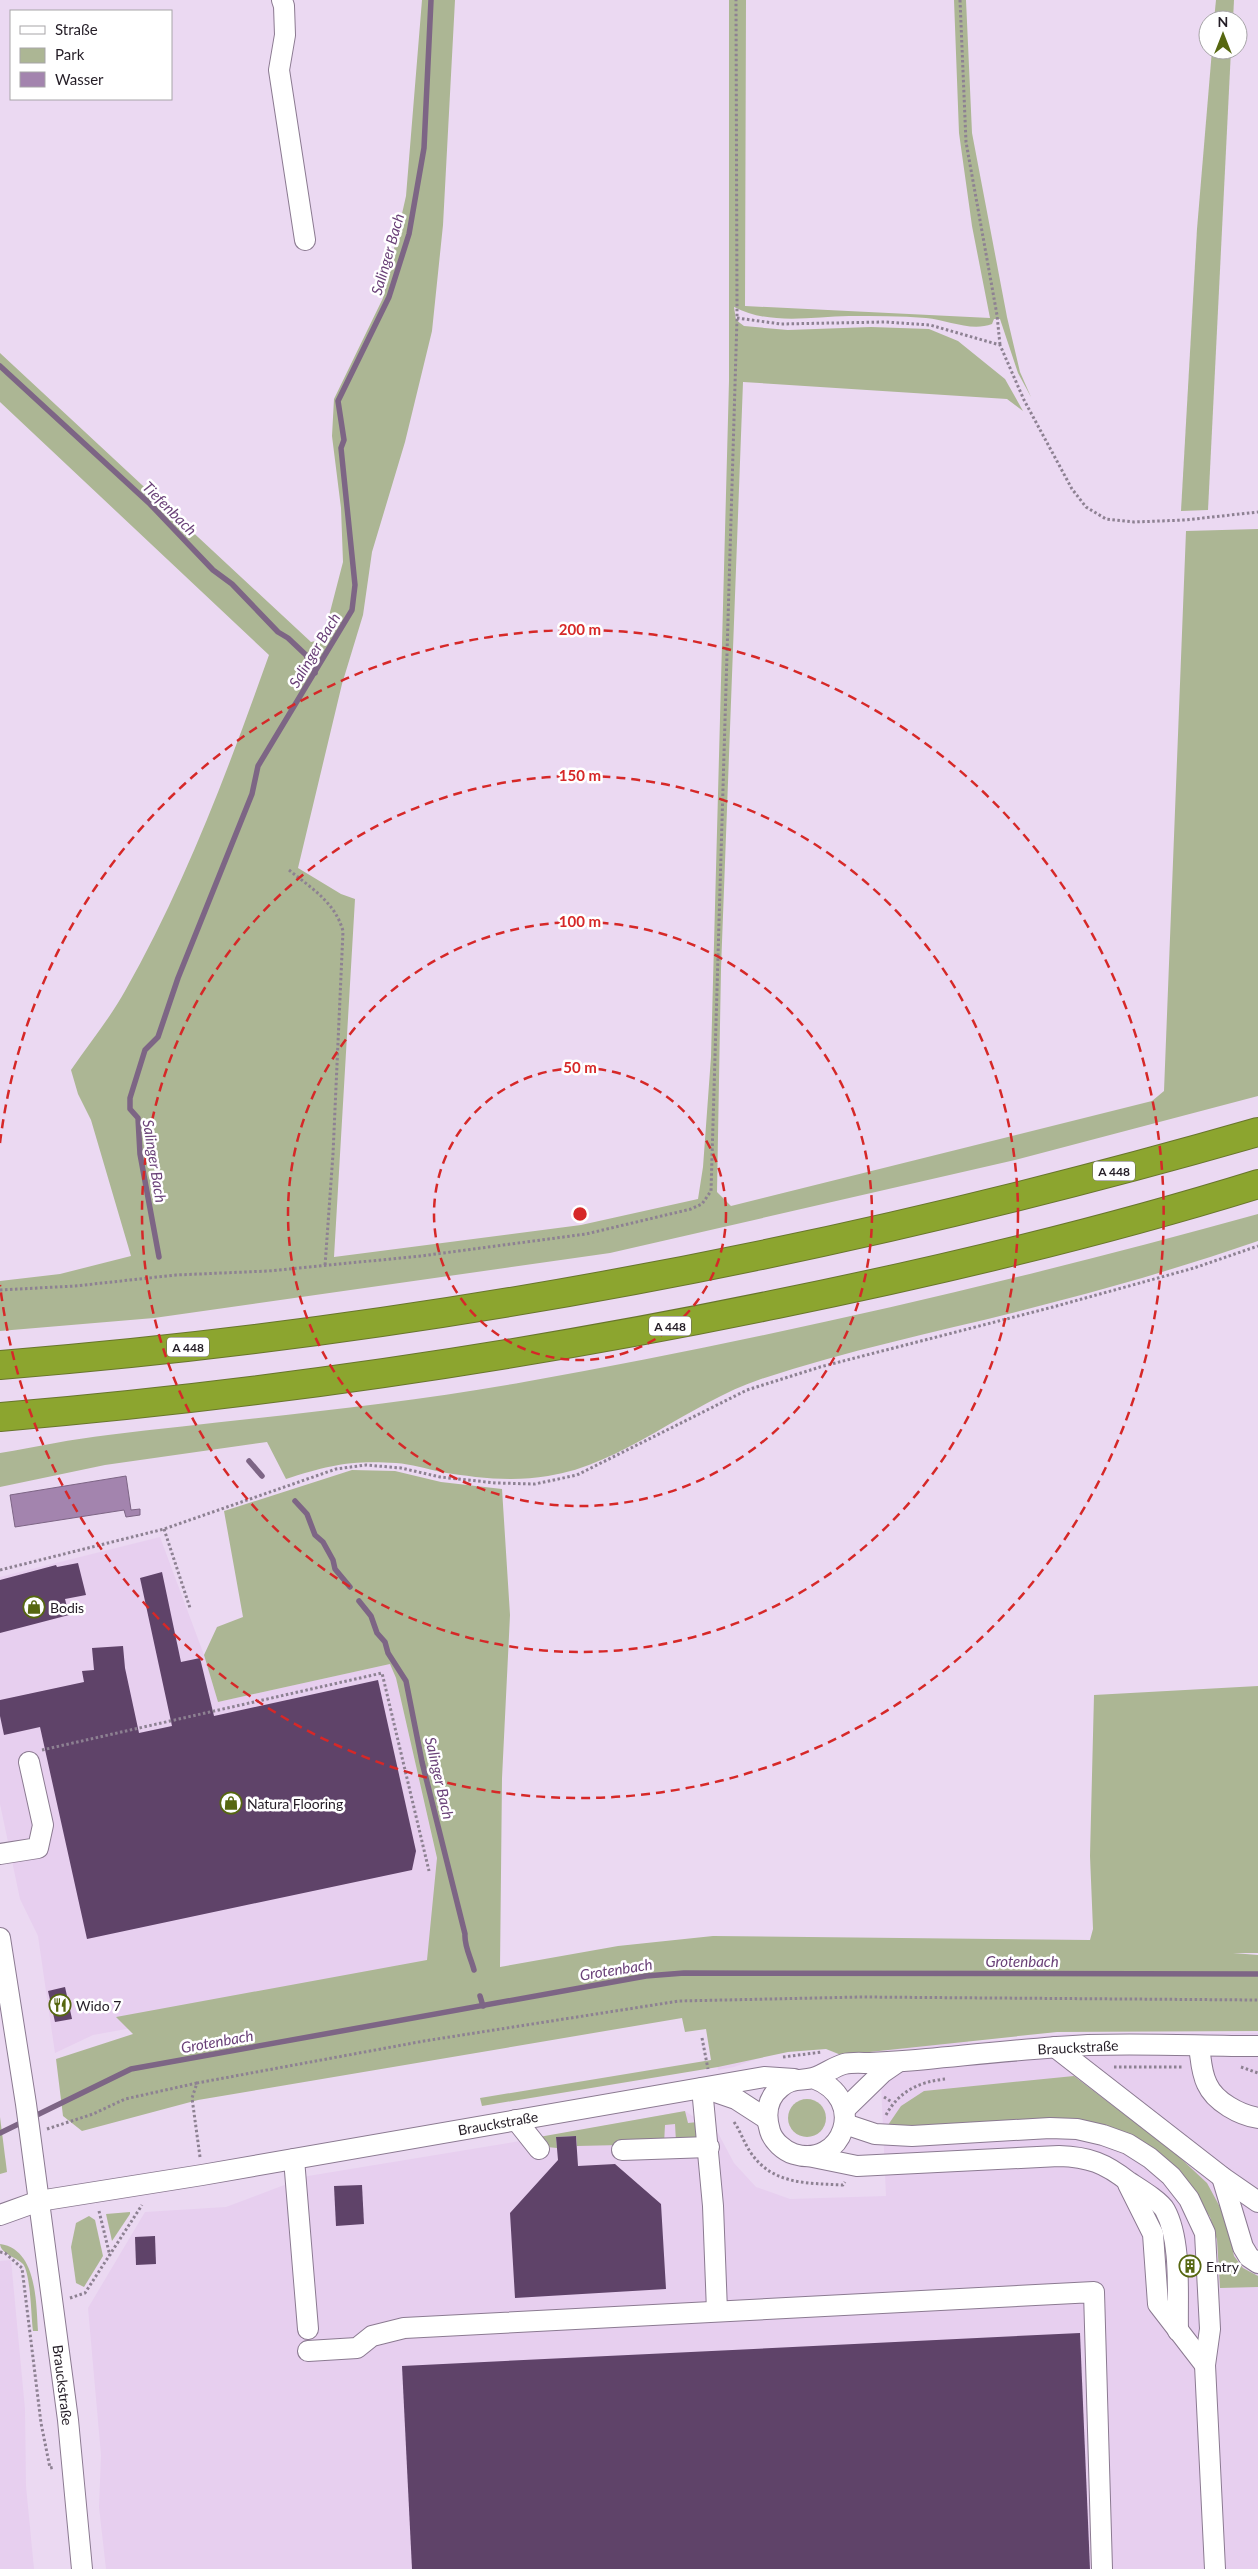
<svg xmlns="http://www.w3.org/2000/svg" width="1258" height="2569" viewBox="0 0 1258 2569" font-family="Lato,sans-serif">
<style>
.built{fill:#e7cfef}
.green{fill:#acb694}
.water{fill:#a384ae;stroke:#7d6585}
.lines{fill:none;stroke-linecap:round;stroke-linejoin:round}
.stream{stroke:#7d6585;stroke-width:5.5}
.building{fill:#5f4369}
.minor-casing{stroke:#8b7a91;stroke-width:22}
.highway-casing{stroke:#68752c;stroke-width:30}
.path{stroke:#8d8192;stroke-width:3;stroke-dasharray:2.5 2.5;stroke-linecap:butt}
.minor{stroke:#fff;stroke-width:20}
.highway{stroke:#8ca52f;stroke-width:28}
.ring{fill:none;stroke:#d62828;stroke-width:2.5;stroke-dasharray:9 6}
.labels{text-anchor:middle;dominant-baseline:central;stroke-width:5;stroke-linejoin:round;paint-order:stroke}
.shield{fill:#fff;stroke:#666167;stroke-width:1}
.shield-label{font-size:12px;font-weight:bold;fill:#241d26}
.poi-label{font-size:14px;fill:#241d26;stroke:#fff;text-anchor:start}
.street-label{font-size:14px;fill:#241d26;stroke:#fff}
.water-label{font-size:15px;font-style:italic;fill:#6a4178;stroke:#fff}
.centre{fill:#d62828;stroke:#fff;stroke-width:2.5}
.ring-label{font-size:15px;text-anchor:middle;font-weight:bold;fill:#d62828;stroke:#fff;stroke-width:5;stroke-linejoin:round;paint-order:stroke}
</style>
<rect width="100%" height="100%" fill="#ebd9f2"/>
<g class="built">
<polygon points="160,1537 204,1655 218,1702 390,1664 396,1678 462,1969 93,2035 55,2053 38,1936 20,1899 0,1804 0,1577"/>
<polygon points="967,2018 968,2043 1066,2034 1258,2033 1258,2569 106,2569 99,2507 101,2455 88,2308 145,2212 226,2207 308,2176 532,2139 685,2111 718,2133 734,2163 756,2187 790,2199 886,2196 881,2083 842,2053 827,2047 779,2051 734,2067 718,2070 709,2019"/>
<polygon points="11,2260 25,2409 26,2486 34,2569 0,2569 0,2261"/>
</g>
<g class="green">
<path d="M422 0H455L443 225 432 331 405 442 372 552 363 615 342 684 298 868 341 894 355 899 334 1257 581 1225 698 1199 703 1167 711 1057 729 381V0H746L745 306 990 318 972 226 959 133 954 0H966L972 133 1007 317 1020 372 1031 397 1018 373 1000 319H994L992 324C971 332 948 320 926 318 900 316 875 316 849 316 811 317 768 325 734 307L736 320 744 326 788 330 871 327 929 329 958 341 1005 379 1023 411 1007 399 743 382 721 969 717 1192 731 1206 1152 1101 1164 1091 1186 531 1258 529V1096L1015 1160 610 1253 154 1318 0 1331V1281L60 1274 131 1256 91 1120 78 1094 71 1070C89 1044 110 1018 125 991 185 885 228 770 269 655L0 402V353L311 642 323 639 343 562 341 508 332 436 334 399 383 298 406 196Z"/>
<polygon points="1216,0 1234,0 1233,20 1214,20"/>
<polygon points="1212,50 1231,50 1208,510 1181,511 1197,229"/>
<path d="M1258 1214V1241C1194 1263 1128 1283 1062 1300 962 1327 860 1346 761 1379 689 1403 622 1465 548 1476 513 1482 477 1478 441 1472 427 1469 411 1464 396 1463 352 1460 328 1465 286 1479L267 1442 105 1465 0 1487V1453C36 1447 72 1439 108 1435 247 1418 386 1407 524 1382 771 1338 1016 1281 1258 1214Z"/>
<polygon points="352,1470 395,1471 441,1482 502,1489 510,1615 502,1778 500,1967 618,1946 713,1936 1090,1940 1093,1929 1090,1856 1094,1695 1258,1686 1258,1953 1233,1953 1258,1955 1258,2031 1057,2032 841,2055 826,2049 788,2052 718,2067 482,2106 480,2098 711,2060 706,2029 685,2032 682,2018 198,2100 82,2131 63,2116 56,2059 133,2034 116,2017 427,1960 437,1858 396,1678 390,1664 218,1702 204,1655 217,1627 243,1617 224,1511"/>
<polygon points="1074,2076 1175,2153 1207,2183 1227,2220 1234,2256 1243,2268 1258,2276 1258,2287 1220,2288 1217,2240 1210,2217 1192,2190 1112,2129 907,2128 888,2125 901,2106 924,2091"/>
<circle cx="807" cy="2118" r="19"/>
<polygon points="685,2111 688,2123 698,2122 701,2142 676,2142 675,2124 665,2125 664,2144 577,2146 576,2136 556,2137 557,2148 547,2147 539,2137"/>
<polygon points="0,2117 7,2172 0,2174"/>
<polygon points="130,2212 130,2214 112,2241 106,2214"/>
<polygon points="89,2216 95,2220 103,2256 84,2287 76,2283 71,2247 76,2223"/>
<path d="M0 2244C37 2249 36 2302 38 2331H33C31 2317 31 2275 23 2264 16 2257 1 2254 0 2244Z"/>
</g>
<polygon class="water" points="126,1476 131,1510 140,1509 140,1515 126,1517 124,1510 15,1527 10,1495"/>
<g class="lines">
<g class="stream">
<polyline points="0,366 150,504 213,570 232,584 278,632 288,638 306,655 315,673"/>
<polyline points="159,1257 140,1154 138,1118 130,1109 130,1098 145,1050 158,1037 178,978 252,794 258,766 352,610 355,585 341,448 344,440 338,401 389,297 409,234 424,148 431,0"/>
<polyline points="249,1461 262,1476"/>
<polyline points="295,1501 307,1514 315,1535 323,1542 333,1560 335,1569 350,1587"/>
<path d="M359 1601 371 1616 377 1633 385 1642 388 1653 406 1681 422 1762 465 1934C464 1946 471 1958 474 1970"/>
<polyline points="480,1996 483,2006"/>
<polyline points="0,2133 131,2069 646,1976 684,1973 1258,1974"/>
</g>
</g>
<g class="building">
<polygon points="78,1563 86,1595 65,1599 69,1615 0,1633 0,1580 56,1565 57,1567"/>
<polygon points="162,1572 181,1662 200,1658 214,1716 378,1680 416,1851 412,1870 87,1939 40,1727 4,1735 0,1716 0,1700 84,1682 82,1671 94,1670 92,1648 123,1646 125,1668 139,1733 172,1726 140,1578"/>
<polygon points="65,1987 72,2019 55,2022 48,1991"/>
<polygon points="576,2136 578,2166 615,2164 661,2204 666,2289 515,2298 510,2213 558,2160 556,2137"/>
<polygon points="362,2185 364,2224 336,2226 334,2186"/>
<polygon points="155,2236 156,2264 136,2265 135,2237"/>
<polygon points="1080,2333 1090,2569 412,2569 402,2366"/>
</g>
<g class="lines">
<g class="minor-casing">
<g id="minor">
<polyline points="282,0 284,6 285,35 279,70 305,240"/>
<polyline points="0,1854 38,1848 43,1825 29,1762"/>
<polyline points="0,1938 26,2104 68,2420 82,2569"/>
<path d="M1199 2046C1201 2059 1201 2072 1207 2084 1215 2102 1240 2115 1258 2118"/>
<polyline points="1055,2047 1222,2177 1258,2202"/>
<path d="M813 2078C870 2099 842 2169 794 2154 784 2151 773 2141 770 2131 765 2115 767 2098 781 2087 791 2078 801 2081 813 2078 824 2075 833 2067 844 2064 852 2062 862 2063 870 2063 889 2062 908 2061 927 2059 980 2054 1034 2048 1088 2045 1145 2043 1202 2046 1258 2046"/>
<polyline points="702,2088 713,2206 717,2311"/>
<polyline points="704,2088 736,2099 767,2119"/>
<polyline points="845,2109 882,2073 898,2062"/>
<polyline points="516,2120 539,2149"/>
<polyline points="845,2124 875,2134 912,2136 1050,2128 1077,2129 1103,2135 1128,2144 1150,2158 1171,2176 1189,2199 1205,2233 1210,2329 1205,2365 1215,2569"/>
<polyline points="622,2150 709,2147"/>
<path d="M808 2156 857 2166 1059 2156C1089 2157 1105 2163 1129 2182 1138 2188 1160 2201 1165 2210 1182 2241 1177 2296 1178 2331"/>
<polyline points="294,2159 308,2329"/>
<polyline points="1222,2177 1243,2247 1249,2257 1258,2263"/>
<polyline points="1128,2184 1153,2234 1158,2304 1205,2365"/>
<polyline points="0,2215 39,2201 202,2175 764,2077 794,2079"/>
<polyline points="308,2351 357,2348 372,2336 404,2328 1094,2292 1102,2569"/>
</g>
</g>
<g class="highway-casing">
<g id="highway">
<path d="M0 1365C426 1331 847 1250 1258 1132"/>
<path d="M0 1417C261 1395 520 1357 777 1304 939 1271 1100 1233 1258 1184"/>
</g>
</g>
<g class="path">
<polyline points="960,0 966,142 997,315 1000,345"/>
<polyline points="737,318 781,324 885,322 930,325 1000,345 1024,400 1072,489 1086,507 1106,519 1134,522 1185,520 1258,512"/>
<path d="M289 870C311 888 335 902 343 931L333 1154 325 1266"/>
<polyline points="0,1290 75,1286 176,1275 268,1271 421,1256 586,1234 691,1209 702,1204 711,1191 737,318 736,0"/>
<polyline points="164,1529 190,1608"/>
<polyline points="0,1570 164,1529 336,1469 366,1465 401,1468 440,1477 496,1483 535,1484 577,1475 747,1390 820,1367 1053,1307 1194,1268 1258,1246"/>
<polyline points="42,1750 382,1673 429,1871"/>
<polyline points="702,2038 708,2069"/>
<polyline points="783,2057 822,2052"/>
<polyline points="1114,2067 1182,2067"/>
<polyline points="1241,2067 1258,2073"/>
<polyline points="884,2097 892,2102"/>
<path d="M886 2115C899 2091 919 2082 945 2079"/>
<path d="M734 2122C741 2132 744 2143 751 2153 773 2185 807 2183 843 2185L845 2182"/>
<polyline points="47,2129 93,2114 125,2099 197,2083"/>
<polyline points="200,2157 192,2098 197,2083 424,2041 679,2001 861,1997 1258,2000"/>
<polyline points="99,2211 110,2256"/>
<polyline points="0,2252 5,2253 22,2268 41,2423 50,2468 55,2467"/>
<polyline points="70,2298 85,2293 142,2205"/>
</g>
<use href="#minor" class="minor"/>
<use href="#highway" class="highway"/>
</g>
<g class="ring">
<circle cx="580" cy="1214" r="146"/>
<circle cx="580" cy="1214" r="292"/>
<circle cx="580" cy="1214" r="438"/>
<path d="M0 1143A584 584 0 1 1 0 1285"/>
</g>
<defs>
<g id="shop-ring" transform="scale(1.125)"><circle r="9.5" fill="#fff" stroke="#566710" stroke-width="1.5"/><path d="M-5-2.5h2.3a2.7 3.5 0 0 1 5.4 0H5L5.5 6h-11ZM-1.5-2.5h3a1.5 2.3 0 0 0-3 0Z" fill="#566710"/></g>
<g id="restaurant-ring" transform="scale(1.125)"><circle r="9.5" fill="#fff" stroke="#566710" stroke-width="1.5"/><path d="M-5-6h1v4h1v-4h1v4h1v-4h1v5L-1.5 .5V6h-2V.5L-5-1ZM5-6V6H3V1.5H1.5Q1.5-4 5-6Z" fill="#566710"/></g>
<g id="building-ring" transform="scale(1.125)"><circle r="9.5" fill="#fff" stroke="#566710" stroke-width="1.5"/><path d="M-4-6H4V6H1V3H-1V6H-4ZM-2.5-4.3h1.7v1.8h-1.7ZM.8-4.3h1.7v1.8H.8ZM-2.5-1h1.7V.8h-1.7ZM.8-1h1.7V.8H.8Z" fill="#566710"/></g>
</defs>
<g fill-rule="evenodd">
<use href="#shop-ring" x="34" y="1607"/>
<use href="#shop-ring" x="231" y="1803"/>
<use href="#restaurant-ring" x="60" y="2005"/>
<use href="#building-ring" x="1190" y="2266"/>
</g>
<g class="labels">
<g class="shield">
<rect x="1093" y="1161.5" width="42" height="19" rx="4"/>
<rect x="649" y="1316.5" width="42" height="19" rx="4"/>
<rect x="167" y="1337.5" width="42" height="19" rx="4"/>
</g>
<g class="shield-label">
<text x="1114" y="1171">A 448</text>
<text x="670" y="1326">A 448</text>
<text x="188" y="1347">A 448</text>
</g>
<g class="poi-label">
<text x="50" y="1607">Bodis</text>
<text x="247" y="1803">Natura Flooring</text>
<text x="76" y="2005">Wido 7</text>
<text x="1206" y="2266">Entry</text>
</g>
<g class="street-label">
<text transform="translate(1078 2047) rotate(-3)">Brauckstraße</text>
<text transform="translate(498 2123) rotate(-10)">Brauckstraße</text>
<text transform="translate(63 2385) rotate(83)">Brauckstraße</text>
</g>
<g class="water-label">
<text transform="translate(387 254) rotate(-74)">Salinger Bach</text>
<text transform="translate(170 508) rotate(45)">Tiefenbach</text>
<text transform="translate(314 650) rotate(-59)">Salinger Bach</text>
<text transform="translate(155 1161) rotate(81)">Salinger Bach</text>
<text transform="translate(440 1778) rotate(77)">Salinger Bach</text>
<text x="1022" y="1961">Grotenbach</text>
<text transform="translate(616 1969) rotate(-9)">Grotenbach</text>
<text transform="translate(217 2041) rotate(-10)">Grotenbach</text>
</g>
</g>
<circle cx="580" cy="1214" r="8" class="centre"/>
<g class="ring-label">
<text x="580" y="635">200 m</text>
<text x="580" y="781">150 m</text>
<text x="580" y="927">100 m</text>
<text x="580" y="1073">50 m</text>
</g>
<rect x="10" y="10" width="162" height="90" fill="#ffffff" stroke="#a7a5a8"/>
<rect x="20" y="26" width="25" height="8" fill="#ffffff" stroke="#a7a5a8"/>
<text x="55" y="35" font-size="15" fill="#241d26">Straße</text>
<rect x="20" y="48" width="25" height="15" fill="#acb694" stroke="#a7a5a8"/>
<text x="55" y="60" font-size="15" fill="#241d26">Park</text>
<rect x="20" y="72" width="25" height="15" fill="#a384ae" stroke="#a7a5a8"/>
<text x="55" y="85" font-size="15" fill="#241d26">Wasser</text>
<g transform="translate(1223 35)"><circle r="24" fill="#ffffff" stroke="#a7a5a8"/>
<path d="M0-4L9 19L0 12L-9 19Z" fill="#566710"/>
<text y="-8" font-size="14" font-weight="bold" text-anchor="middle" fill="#241d26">N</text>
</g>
</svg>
